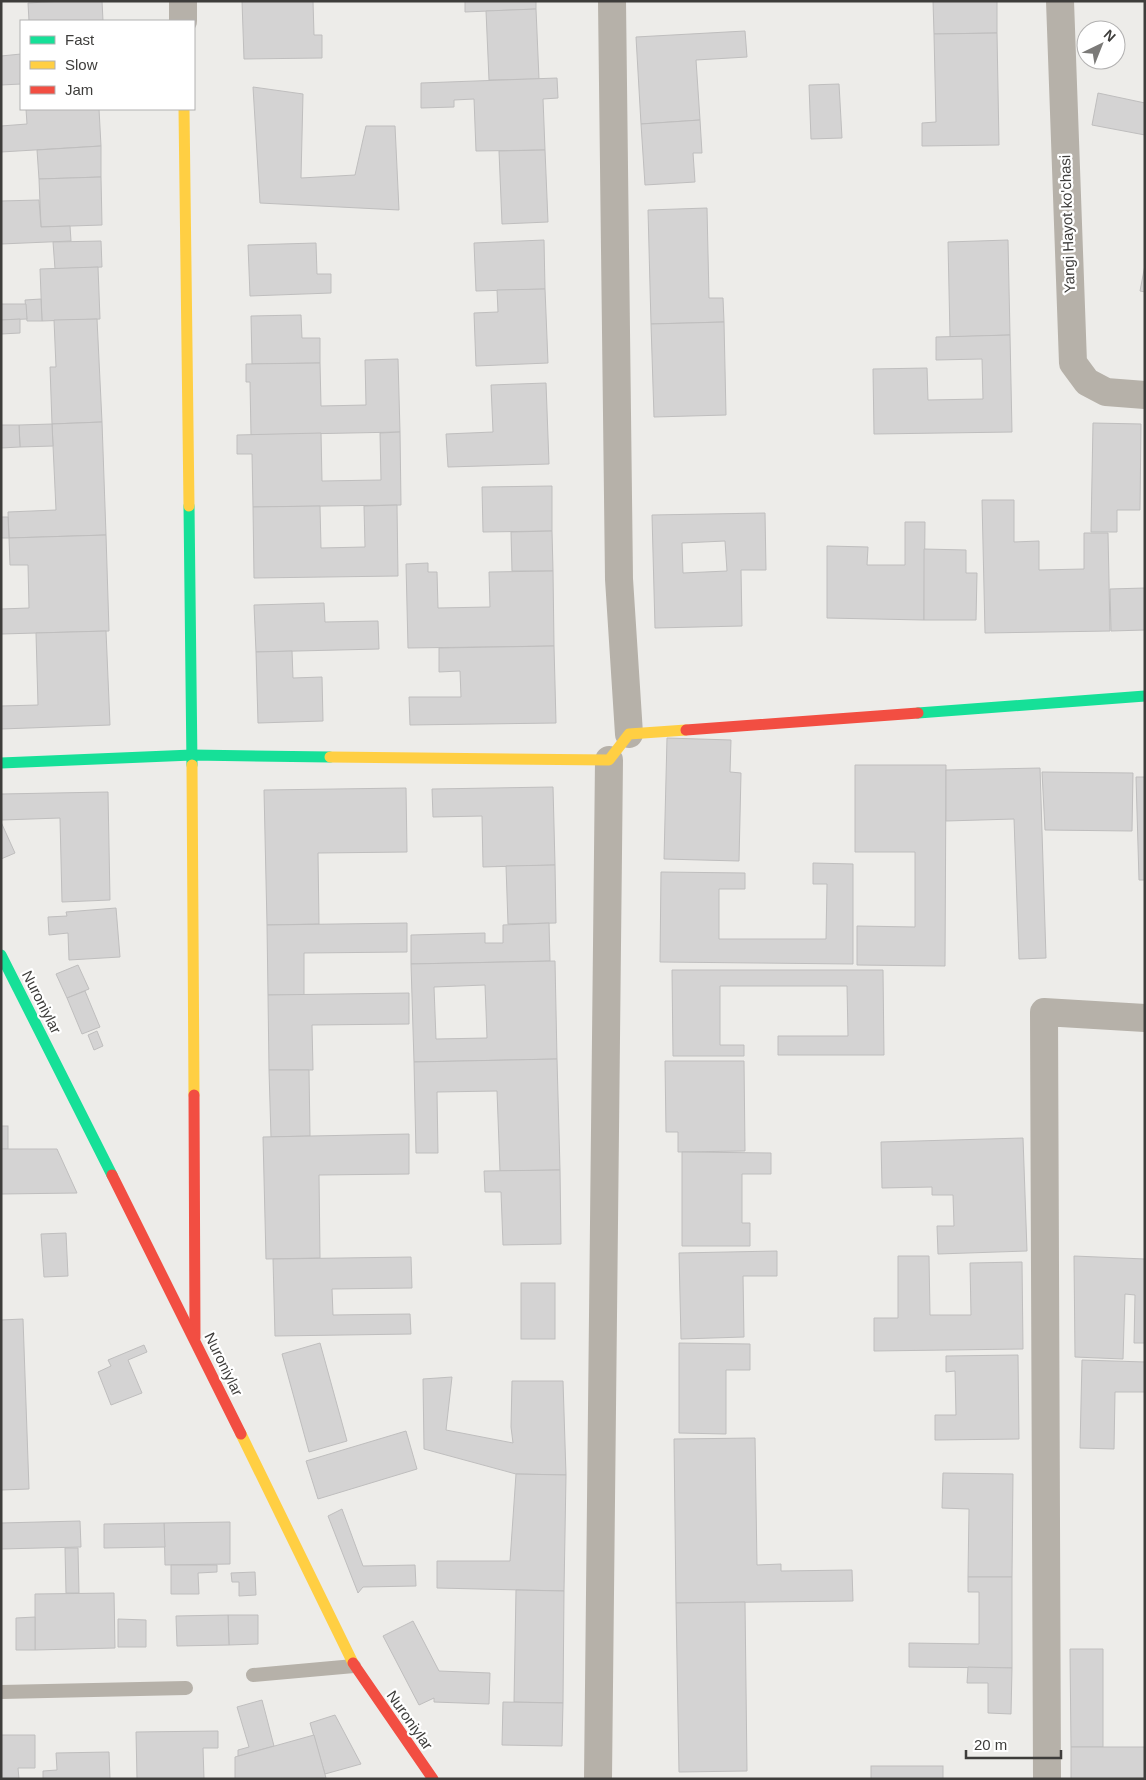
<svg xmlns="http://www.w3.org/2000/svg" width="1146" height="1780" viewBox="0 0 1146 1780" font-family="Helvetica,sans-serif">
<style>
.building{fill:#d4d3d3;stroke:#bfbebe;fill-rule:evenodd}
.lines{fill:none;stroke-linecap:round;stroke-linejoin:round}
.lane{stroke:#b6b1a9;stroke-width:14}
.street{stroke:#b6b1a9;stroke-width:28}
.fast{stroke:#16e098;stroke-width:11}
.slow{stroke:#ffcf43;stroke-width:11}
.jam{stroke:#f24e42;stroke-width:11}
.labels{text-anchor:middle;dominant-baseline:central;stroke-width:4.5;stroke-linejoin:round;paint-order:stroke}
.street-label{font-size:15px;fill:#3e3d3b;stroke:#fff}
</style>
<rect width="100%" height="100%" fill="#edece9"/>
<g class="building">
<polygon points="63,1 102,1 103,21 29,21 28,3"/>
<polygon points="242,1 313,1 314,35 322,35 322,58 244,59"/>
<polygon points="465,1 536,1 536,9 465,12"/>
<polygon points="933,1 997,1 997,33 934,34"/>
<polygon points="536,9 539,79 489,80 486,11"/>
<polygon points="745,31 747,57 696,60 700,120 641,124 636,37"/>
<polygon points="997,33 999,145 922,146 922,123 936,122 934,34"/>
<polygon points="21,54 21,84 1,85 1,56"/>
<polygon points="557,78 558,98 543,99 545,150 476,151 474,99 454,100 454,107 421,108 421,83"/>
<polygon points="839,84 842,138 811,139 809,85"/>
<polygon points="253,87 303,94 301,178 355,175 366,126 395,126 399,210 260,203"/>
<polygon points="1098,93 1145,103 1145,135 1092,125"/>
<polygon points="26,109 99,109 101,146 1,152 1,126 27,124"/>
<polygon points="700,120 702,153 693,153 695,182 645,185 641,124"/>
<polygon points="101,146 101,177 39,179 37,150"/>
<polygon points="545,150 548,222 502,224 499,151"/>
<polygon points="101,177 102,225 41,227 39,179"/>
<polygon points="39,200 41,227 70,226 71,241 1,244 1,201"/>
<polygon points="707,208 709,298 723,298 724,322 651,324 648,210"/>
<polygon points="544,240 545,289 476,291 474,243"/>
<polygon points="1008,240 1010,335 950,337 948,242"/>
<polygon points="101,241 102,267 55,269 53,242"/>
<polygon points="316,243 317,274 331,274 331,293 250,296 248,245"/>
<polygon points="1145,265 1145,292 1140,291"/>
<polygon points="98,267 100,319 42,321 40,269"/>
<polygon points="545,289 548,363 476,366 474,313 498,312 497,290"/>
<polygon points="41,299 42,321 27,321 25,300"/>
<polygon points="1,304 26,304 27,319 1,320"/>
<polygon points="301,315 302,338 320,338 320,363 252,364 251,316"/>
<polygon points="20,319 20,333 1,334 1,320"/>
<polygon points="97,319 102,422 52,424 50,367 56,367 54,320"/>
<polygon points="724,322 726,415 654,417 651,324"/>
<polygon points="1010,335 1012,432 874,434 873,369 927,368 928,400 983,399 982,359 936,360 936,337"/>
<polygon points="398,359 400,432 251,435 250,382 246,382 246,364 320,363 321,406 366,405 365,360"/>
<polygon points="546,383 549,464 448,467 446,434 493,432 491,385"/>
<polygon points="102,422 106,535 9,538 8,512 56,510 52,424"/>
<polygon points="1093,423 1141,424 1140,510 1117,510 1117,532 1091,532"/>
<polygon points="52,424 53,446 20,447 19,425"/>
<polygon points="1,425 19,425 20,447 1,448"/>
<polygon points="400,432 401,505 253,507 252,454 237,454 237,435 321,433 322,481 381,480 380,433"/>
<polygon points="552,486 552,531 483,532 482,487"/>
<polygon points="982,500 1014,500 1014,542 1039,541 1039,570 1084,569 1084,533 1108,533 1110,631 985,633"/>
<polygon points="397,505 398,576 254,578 253,507 320,506 321,548 365,547 364,506"/>
<path d="M765 513 766 570H741L742 626 655 628 652 515ZM725 541 727 571 683 573 682 543Z"/>
<polygon points="1,517 8,517 9,538 1,538"/>
<polygon points="905,522 925,522 924,620 827,618 827,546 868,547 867,565 905,565"/>
<polygon points="552,531 553,571 512,571 511,532"/>
<polygon points="106,535 109,631 1,634 1,609 29,608 28,565 10,565 9,538"/>
<polygon points="924,549 966,550 966,573 977,573 976,620 924,620"/>
<polygon points="428,563 428,572 437,572 438,608 490,607 489,572 553,571 554,646 408,648 406,564"/>
<polygon points="1145,588 1145,630 1111,631 1110,589"/>
<polygon points="324,603 325,622 378,621 379,649 256,652 254,605"/>
<polygon points="106,631 110,725 1,729 1,706 38,705 36,633"/>
<polygon points="554,646 556,723 410,725 409,697 461,697 460,671 439,672 439,648"/>
<polygon points="292,651 293,678 322,677 323,721 258,723 256,652"/>
<polygon points="667,738 731,740 730,772 741,773 739,861 664,859"/>
<polygon points="855,765 946,765 945,966 857,965 857,926 915,927 915,852 855,852"/>
<polygon points="1040,768 1046,958 1019,959 1014,819 946,821 946,770"/>
<polygon points="1042,772 1133,773 1132,831 1045,830"/>
<polygon points="1136,777 1145,777 1145,880 1139,880"/>
<polygon points="553,787 555,865 483,867 482,816 433,817 432,789"/>
<polygon points="406,788 407,852 318,853 319,924 267,925 264,790"/>
<polygon points="108,792 110,900 62,902 60,818 2,820 1,794"/>
<polygon points="1,822 15,853 1,859"/>
<polygon points="813,863 853,864 853,964 660,962 661,872 745,873 745,889 719,889 719,939 826,939 827,884 813,884"/>
<polygon points="555,865 556,923 508,924 506,866"/>
<polygon points="116,908 120,957 69,960 68,933 49,935 48,917 67,916 66,912"/>
<polygon points="407,923 407,952 304,953 304,995 268,995 267,925"/>
<polygon points="549,923 550,961 411,964 411,935 485,933 485,943 503,943 503,925"/>
<path d="M555 961 557 1059 414 1062 411 964ZM485 985 487 1038 436 1039 434 987Z"/>
<polygon points="78,965 89,989 67,998 56,974"/>
<polygon points="672,970 883,970 884,1055 778,1055 778,1036 848,1036 847,986 720,986 720,1045 744,1045 744,1056 673,1056"/>
<polygon points="85,991 100,1027 82,1034 67,998"/>
<polygon points="409,993 409,1024 312,1025 313,1070 269,1070 268,995"/>
<polygon points="97,1031 103,1046 94,1050 88,1035"/>
<polygon points="557,1059 560,1170 500,1171 497,1091 437,1092 438,1153 416,1153 414,1062"/>
<polygon points="665,1061 744,1061 745,1151 678,1152 678,1132 666,1132"/>
<polygon points="269,1070 309,1070 310,1136 271,1137"/>
<rect x="1" y="1126" width="7" height="23"/>
<polygon points="409,1134 409,1174 319,1175 320,1258 266,1259 263,1137"/>
<polygon points="1023,1138 1027,1251 938,1254 937,1226 954,1226 953,1195 932,1195 932,1187 882,1188 881,1142"/>
<polygon points="1,1149 57,1149 77,1193 1,1194"/>
<polygon points="682,1152 771,1153 771,1174 742,1174 742,1223 750,1223 750,1246 682,1246"/>
<polygon points="560,1170 561,1244 503,1245 501,1192 485,1192 484,1171"/>
<polygon points="66,1233 68,1276 44,1277 41,1234"/>
<polygon points="777,1251 777,1276 743,1276 744,1337 681,1339 679,1253"/>
<polygon points="898,1256 929,1256 930,1315 971,1315 970,1263 1022,1262 1023,1349 874,1351 874,1318 898,1318"/>
<polygon points="1074,1256 1145,1259 1145,1343 1134,1343 1135,1295 1125,1294 1123,1359 1075,1357"/>
<polygon points="411,1257 412,1288 332,1289 333,1315 410,1314 411,1334 275,1336 273,1259"/>
<rect x="521" y="1283" width="34" height="56"/>
<polygon points="23,1319 29,1489 1,1490 1,1320"/>
<polygon points="320,1343 347,1441 309,1452 282,1354"/>
<polygon points="679,1343 750,1344 750,1370 726,1370 726,1434 679,1433"/>
<polygon points="144,1345 147,1352 128,1360 142,1393 111,1405 98,1372 111,1366 108,1360"/>
<polygon points="1018,1355 1019,1439 935,1440 935,1415 956,1415 955,1371 946,1372 946,1356"/>
<polygon points="1082,1360 1145,1362 1145,1392 1115,1392 1114,1449 1080,1448"/>
<polygon points="452,1377 446,1430 513,1443 511,1427 512,1381 563,1381 566,1475 516,1474 424,1449 423,1379"/>
<polygon points="406,1431 417,1469 318,1499 306,1461"/>
<polygon points="755,1438 757,1565 781,1564 781,1571 852,1570 853,1601 676,1603 674,1439"/>
<polygon points="943,1473 1013,1474 1012,1577 968,1577 969,1509 942,1508"/>
<polygon points="516,1474 566,1475 564,1591 437,1588 437,1561 510,1561"/>
<polygon points="342,1509 363,1566 415,1565 416,1586 363,1587 358,1593 328,1516"/>
<polygon points="80,1521 81,1547 1,1549 1,1523"/>
<polygon points="230,1522 230,1564 165,1565 164,1523"/>
<polygon points="164,1523 165,1547 104,1548 104,1524"/>
<polygon points="65,1548 78,1548 79,1593 66,1593"/>
<polygon points="171,1565 217,1565 217,1572 198,1573 199,1594 171,1594"/>
<polygon points="255,1572 256,1595 239,1596 239,1582 232,1582 231,1573"/>
<polygon points="968,1577 1012,1577 1012,1668 909,1667 909,1643 979,1644 979,1592 968,1592"/>
<polygon points="516,1590 564,1591 563,1703 514,1702"/>
<polygon points="114,1593 115,1648 35,1650 35,1594"/>
<polygon points="745,1602 747,1771 679,1772 676,1603"/>
<polygon points="228,1615 258,1615 258,1644 229,1645"/>
<polygon points="228,1615 229,1645 177,1646 176,1616"/>
<polygon points="35,1617 35,1650 16,1650 16,1618"/>
<polygon points="118,1619 146,1620 146,1647 118,1647"/>
<polygon points="413,1621 439,1671 490,1673 489,1704 434,1702 434,1698 419,1705 383,1636"/>
<polygon points="1070,1649 1103,1649 1103,1747 1071,1747"/>
<polygon points="968,1667 1012,1668 1011,1714 988,1713 988,1683 967,1683"/>
<polygon points="262,1700 274,1746 238,1756 238,1750 249,1747 237,1707"/>
<polygon points="503,1702 563,1703 562,1746 502,1745"/>
<polygon points="335,1715 361,1764 325,1774 310,1723"/>
<polygon points="218,1731 218,1748 203,1748 204,1779 137,1779 136,1732"/>
<polygon points="1,1735 35,1735 35,1768 18,1768 19,1779 1,1779"/>
<polygon points="314,1735 326,1778 235,1779 235,1757"/>
<polygon points="1071,1747 1145,1747 1145,1778 1071,1779"/>
<polygon points="109,1752 110,1779 43,1779 43,1771 57,1770 56,1753"/>
<rect x="871" y="1766" width="72" height="13"/>
</g>
<g class="lines">
<g class="lane">
<polyline points="253,1675 354,1666"/>
<polyline points="1,1692 186,1688"/>
</g>
<g class="street">
<polyline points="183,1 183,21"/>
<polyline points="612,1 619,579 629,734"/>
<polyline points="1060,1 1073,363 1087,382 1106,392 1145,395"/>
<polyline points="598,1779 609,760"/>
<polyline points="1047,1779 1044,1012 1145,1018"/>
</g>
<g class="fast">
<polyline points="189,506 192,765"/>
<polyline points="918,713 1145,696"/>
<polyline points="1,763 192,755 330,757"/>
<polyline points="1,955 112,1175"/>
</g>
<g class="slow">
<polyline points="184,109 189,506"/>
<polyline points="330,757 609,760 629,734 686,730"/>
<polyline points="192,765 194,1095"/>
<polyline points="241,1434 353,1663"/>
</g>
<g class="jam">
<polyline points="686,730 918,713"/>
<polyline points="194,1095 195,1338"/>
<polyline points="112,1175 241,1434"/>
<polyline points="353,1663 433,1779"/>
</g>
</g>
<g class="labels">
<g class="street-label">
<text transform="translate(1067 224) rotate(-92)">Yangi Hayot ko'chasi</text>
<text transform="translate(42 1002) rotate(63)">Nuroniylar</text>
<text transform="translate(224 1364) rotate(64)">Nuroniylar</text>
<text transform="translate(410 1720) rotate(55)">Nuroniylar</text>
</g>
</g>
<rect width="1146" height="1780" fill="none" stroke="#3e3d3b" stroke-width="5"/>
<rect x="20" y="20" width="175" height="90" fill="#ffffff" stroke="#b2b1b1"/>
<rect x="30" y="36" width="25" height="8" fill="#16e098" stroke="#b2b1b1"/>
<text x="65" y="45" font-size="15" fill="#3e3d3b">Fast</text>
<rect x="30" y="61" width="25" height="8" fill="#ffcf43" stroke="#b2b1b1"/>
<text x="65" y="70" font-size="15" fill="#3e3d3b">Slow</text>
<rect x="30" y="86" width="25" height="8" fill="#f24e42" stroke="#b2b1b1"/>
<text x="65" y="95" font-size="15" fill="#3e3d3b">Jam</text>
<g transform="translate(1101 45) rotate(43)"><circle r="24" fill="#ffffff" stroke="#b2b1b1"/>
<path d="M0-4L9 19L0 12L-9 19Z" fill="#7b7a78"/>
<text y="-8" font-size="14" font-weight="bold" text-anchor="middle" fill="#3e3d3b">N</text>
</g>
<path d="M966 1750v8h95v-8" fill="none" stroke="#3e3d3b" stroke-width="2.5"/>
<text x="974" y="1750" font-size="15" fill="#3e3d3b" stroke="#ffffff" stroke-width="4" paint-order="stroke">20 m</text>
</svg>
